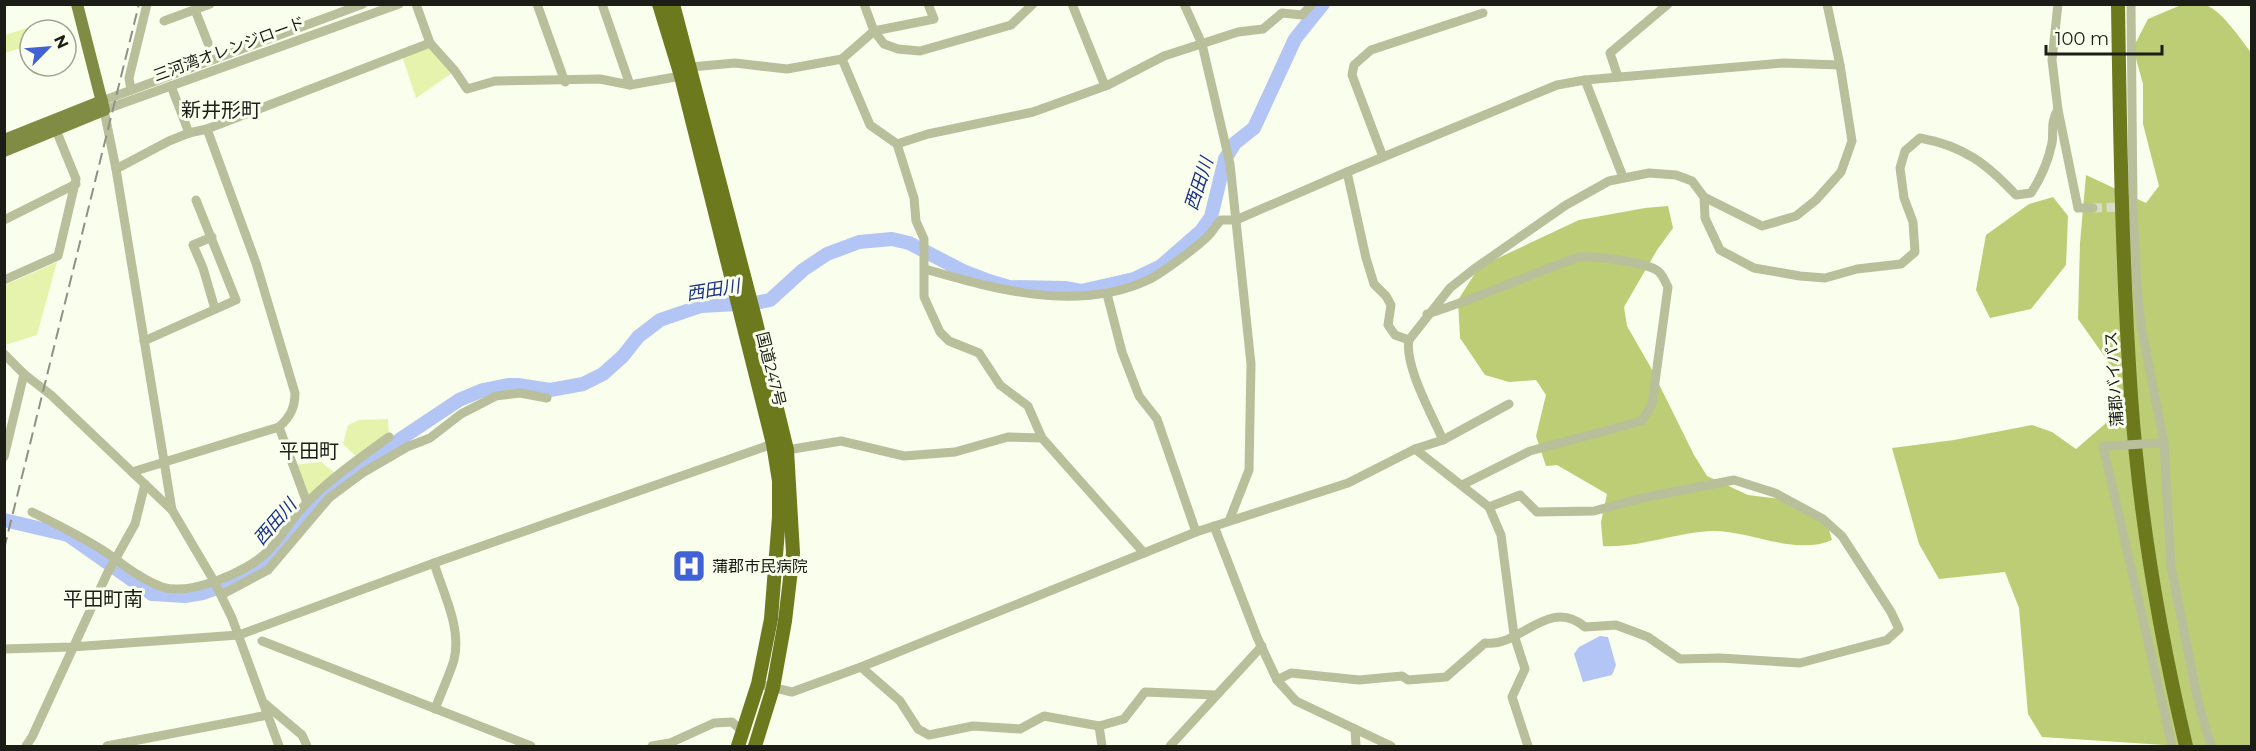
<svg xmlns="http://www.w3.org/2000/svg" width="2256" height="751" viewBox="0 0 2256 751" font-family="Montserrat,'Noto Sans JP',sans-serif">
<style>
.green{fill:#e5f3ad}
.forest{fill:#bdcd75}
.water{fill:#b3c5f4}
.lines{fill:none;stroke-linecap:round;stroke-linejoin:round}
.river{stroke:#b3c5f4;stroke-width:14}
.minor-tunnel{stroke:#d9dccd;stroke-width:9;stroke-dasharray:9 4.5;stroke-linecap:butt}
.minor{stroke:#b8bf9a;stroke-width:9}
.major{stroke:#808c44;stroke-width:12}
.highway{stroke:#6c791d;stroke-width:14}
.rail{stroke:#8f9186;stroke-width:2;stroke-dasharray:12 6;stroke-linecap:butt}
.minor-bridge{stroke:#b8bf9a;stroke-width:9}
.labels{text-anchor:middle;dominant-baseline:central;stroke-width:6;stroke-linejoin:round;paint-order:stroke}
.street-label{font-size:16px;fill:#1c1d17;stroke:#fafeed}
.poi-label{font-size:16px;fill:#1c1d17;stroke:#fafeed;text-anchor:start}
.water-label{font-size:18px;font-style:italic;fill:#1d3186;stroke:#fafeed}
.quarter-label{font-size:20px;fill:#1c1d17;stroke:#fafeed}
</style>
<rect width="100%" height="100%" fill="#fafeed"/>
<g class="green">
<polygon points="27,28 30,45 5,53 5,35"/>
<polygon points="430,43 455,71 416,98 401,53"/>
<polygon points="57,262 37,335 5,345 5,285"/>
<polygon points="388,419 389,437 359,459 343,444 348,425 359,420"/>
<polygon points="321,462 339,476 307,503 293,465"/>
</g>
<g class="forest">
<path d="M2181 5C2188 5 2198 2 2205 5 2221 9 2242 41 2252 54L2251 746H2180L2042 737 2028 714 2019 608 2005 572 1939 579 1919 544 1892 448 1954 440 2032 425 2052 432 2076 449 2105 424 2120 395 2107 360 2078 319 2080 243 2086 175 2146 203 2159 186 2143 124V84L2133 48 2148 19Z"/>
<polygon points="2053,197 2068,216 2066,265 2031,309 1990,318 1976,290 1986,235 2029,204"/>
<path d="M1668 206 1673 228 1657 250 1624 307 1627 326 1650 366 1694 455 1707 476 1748 495 1789 500 1825 516 1832 540C1795 556 1752 531 1713 531 1676 532 1641 548 1603 546L1601 522 1607 494 1557 465 1546 466 1536 436 1546 395 1536 380 1509 382 1485 375 1460 338 1458 300 1479 267 1579 220 1645 208Z"/>
</g>
<polygon class="water" points="1600,636 1608,637 1616,665 1612,675 1583,682 1574,654 1579,647"/>
<g class="lines">
<polyline class="river" points="4,520 68,535 152,594 185,596 203,593 232,583 271,557 307,512 322,496 369,460 459,400 483,390 508,385 518,385 550,390 583,384 603,374 623,356 638,337 660,320 701,306 755,303 770,300 803,270 827,254 859,242 892,239 909,243 963,271 989,281 1009,287 1065,288 1081,291 1134,279 1161,266 1201,231 1211,217 1225,159 1235,143 1254,128 1295,39 1323,4"/>
<polyline class="minor-tunnel" points="2093,208 2127,207"/>
<g class="minor">
<polyline points="416,4 430,43 455,71 467,89 495,81 600,79 630,85 681,76"/>
<polyline points="537,4 565,82"/>
<polyline points="602,4 630,85"/>
<polyline points="864,4 874,31 884,44 898,49 920,51 1011,25 1033,4"/>
<polyline points="1072,4 1105,86"/>
<polyline points="1184,4 1202,44 1230,164 1251,364 1249,470 1229,521"/>
<polyline points="2058,4 2052,60 2058,110 2078,208 2093,208"/>
<polyline points="2131,4 2133,206 2137,288 2141,326 2164,443"/>
<polyline points="195,10 208,43"/>
<polyline points="164,21 210,4"/>
<polyline points="842,59 874,31 934,19 928,4"/>
<polyline points="691,67 735,63 787,69 842,59 870,125 897,144 914,198 916,221 924,239 924,297 940,332 949,341 979,353 1000,385 1028,406 1042,438 1144,553"/>
<polyline points="1618,77 1610,53 1668,4"/>
<polyline points="1585,80 1623,177"/>
<polyline points="131,90 129,78 147,4"/>
<polyline points="102,101 363,4"/>
<polyline points="207,129 430,43"/>
<polyline points="897,144 928,134 1033,112 1108,85 1164,56 1238,32 1263,29 1282,13 1302,15 1312,4"/>
<polyline points="1383,157 1352,75 1354,65 1371,50 1483,13"/>
<polyline points="116,169 169,141 189,133"/>
<polyline points="1347,172 1366,258 1374,284 1386,296 1391,305 1388,325 1395,335 1409,340"/>
<path d="M1704 197 1705 218 1720 250 1754 268 1800 276 1825 278 1857 269 1901 264 1915 252 1913 222 1904 198 1900 168 1905 151 1920 138C1964 146 1987 164 2016 195L2031 193C2041 178 2048 162 2052 143 2054 132 2050 121 2058 110"/>
<polyline points="4,220 76,184"/>
<polyline points="212,237 193,245 203,268 215,309"/>
<path d="M925 269C994 289 1078 313 1148 280 1161 274 1200 245 1210 234 1214 229 1217 224 1221 220H1236L1347 172 1557 85 1585 80 1783 63 1840 65"/>
<polyline points="4,280 58,256 76,179 56,130"/>
<polyline points="1107,294 1122,352 1139,396 1157,419 1196,532"/>
<path d="M1427 314C1479 298 1528 275 1579 257 1595 256 1646 262 1658 271 1663 275 1665 282 1668 287L1652 404 1642 421 1530 451 1462 485"/>
<polyline points="144,341 236,300 196,200"/>
<polyline points="4,354 24,374 51,395 172,510 214,581 232,618 279,746"/>
<polyline points="279,427 307,503"/>
<path d="M1443 440C1432 415 1404 365 1409 340L1450 288 1474 269 1566 205 1609 181 1649 173 1676 175 1692 181 1704 197 1762 226 1796 216 1816 200 1841 172 1852 141 1840 65 1827 4"/>
<polyline points="2160,443 2164,443 2171,567 2198,701 2211,746"/>
<polyline points="2109,446 2103,446 2172,746"/>
<polyline points="1415,449 1489,507 1501,535 1514,635 1525,669 1512,697 1528,746"/>
<polyline points="787,450 841,441 904,456 955,452 1008,437 1042,438"/>
<polyline points="4,457 24,374"/>
<path d="M132 472 279 427C290 417 295 408 295 393L256 263 207 129 189 133 171 86"/>
<polyline points="172,510 116,169 104,110 399,4"/>
<path d="M32 512C56 524 81 536 104 551 123 564 140 579 162 587 190 596 247 572 267 552 281 539 290 520 304 506 328 480 360 458 389 437"/>
<polyline points="1214,526 1257,637 1277,680 1296,701 1391,746"/>
<path d="M434 563C443 593 462 628 454 660 449 676 441 693 435 709"/>
<polyline points="221,595 268,570 329,498 364,472 407,447 430,438 461,414 496,396 520,393 547,398"/>
<polyline points="262,641 531,746"/>
<polyline points="4,649 72,647 239,635 434,563 778,442"/>
<polyline points="861,667 900,701 918,729 929,735 973,726 1020,729 1044,716 1099,726 1124,719 1145,692 1215,695"/>
<path d="M1277 680 1291 673 1359 680 1402 676 1408 680 1446 677 1485 643C1520 648 1548 596 1585 627L1616 625 1648 637 1680 659 1720 658 1800 663 1887 640 1899 629 1891 612 1842 536 1823 519 1775 493 1734 480 1642 498 1594 511 1537 512 1520 495 1489 507"/>
<polyline points="758,684 792,692 861,667 1196,532 1348,483 1415,449 1443,440 1509,404"/>
<polyline points="264,703 302,735 307,746"/>
<polyline points="1099,726 1102,746"/>
<polyline points="1355,729 1356,746"/>
<polyline points="26,746 32,737 107,574 135,524 145,484"/>
<polyline points="107,746 268,715"/>
<polyline points="652,746 670,743 714,723 732,722 743,732"/>
<polyline points="1170,746 1262,646"/>
</g>
<g class="major">
<polyline points="4,140 102,101"/>
<polyline points="4,151 104,110 77,4"/>
</g>
<g class="highway">
<polyline points="659,4 681,76 773,444 779,481 779,517 771,619 758,684 738,746"/>
<polyline points="673,4 755,318 787,450 793,553 785,621 773,688 755,746"/>
<path d="M2118 4C2120 135 2122 266 2131 396 2139 514 2159 631 2186 746"/>
</g>
<polyline class="rail" points="4,549 139,4"/>
<polyline class="minor-bridge" points="2109,446 2159,443"/>
</g>
<defs>
<g id="hospital-square" transform="scale(1.725)"><rect x="-9" y="-9" width="18" height="18" rx="4" fill="#4162d4" stroke="#fafeed"/><path d="M-5-5h3v3.5h4V-5h3V5h-3V1.5h-4V5h-3Z" fill="#fff"/></g>
</defs>
<g fill-rule="evenodd">
<use href="#hospital-square" x="689" y="566"/>
</g>
<g class="labels">
<g class="street-label">
<text transform="translate(229 49) rotate(-20)">三河湾オレンジロード</text>
<text transform="translate(771 369) rotate(76)">国道247号</text>
<text transform="translate(2114 379) rotate(-94)">蒲郡バイパス</text>
</g>
<g class="poi-label">
<text x="712" y="566">蒲郡市民病院</text>
</g>
<g class="water-label">
<text transform="translate(1199 184) rotate(-72)">西田川</text>
<text transform="translate(713 290) rotate(-9)">西田川</text>
<text transform="translate(275 522) rotate(-49)">西田川</text>
</g>
<g class="quarter-label">
<text x="221" y="110">新井形町</text>
<text x="309" y="451">平田町</text>
<text x="103" y="599">平田町南</text>
</g>
</g>
<rect width="2256" height="751" fill="none" stroke="#1c1d17" stroke-width="12"/>
<g transform="translate(48 48) rotate(65)"><circle r="28" fill="#fafeed" stroke="#a1a497" stroke-width="1.5"/>
<path d="M0-4.5L10 22L0 15L-10 22Z" fill="#4162d4"/>
<text y="-9" font-size="16" font-weight="bold" text-anchor="middle" fill="#1c1d17">N</text>
</g>
<path d="M2046 45v9h116v-9" fill="none" stroke="#1c1d17" stroke-width="3"/>
<text x="2055" y="45" font-size="18" fill="#1c1d17" stroke="#fafeed" stroke-width="4.5" paint-order="stroke">100 m</text>
</svg>
